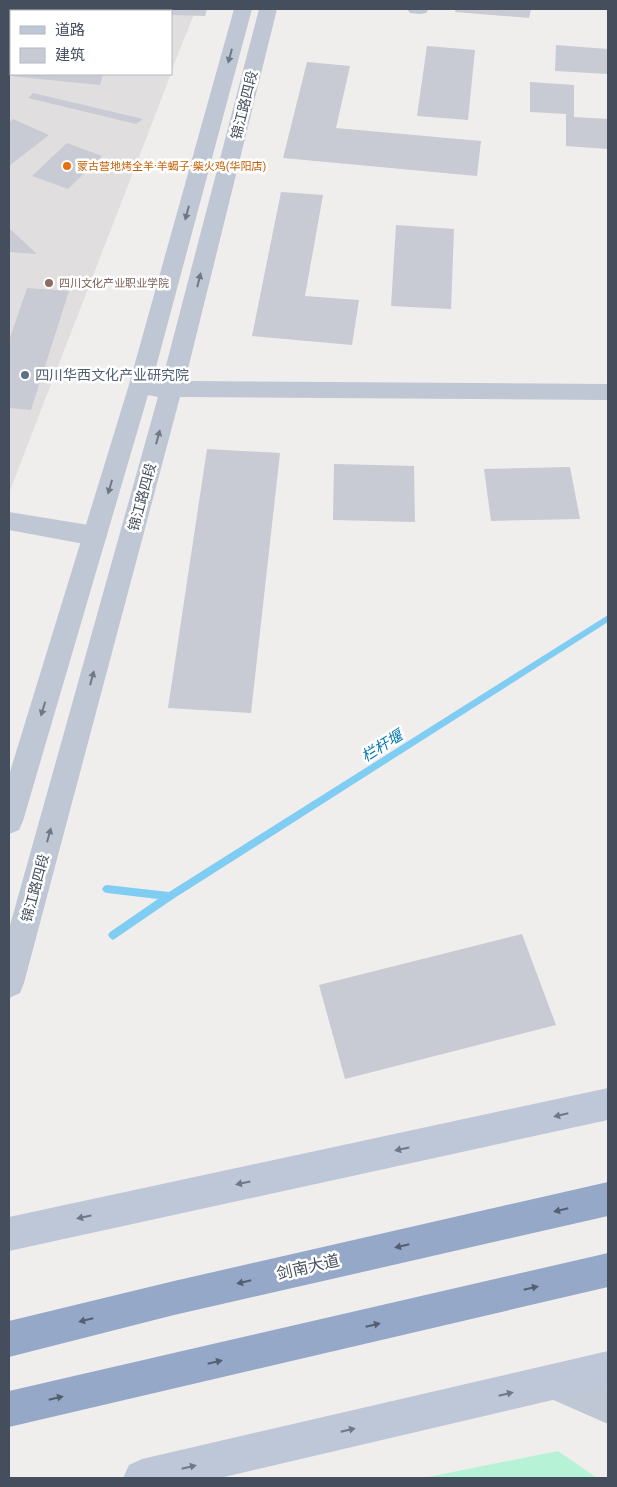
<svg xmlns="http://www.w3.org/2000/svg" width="617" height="1487" viewBox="0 0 617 1487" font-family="Roboto,'Noto Sans SC',sans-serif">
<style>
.education{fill:#e1dedf}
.green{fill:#b6f2d5}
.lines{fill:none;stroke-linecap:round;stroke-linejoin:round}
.stream{fill:#80cdf3;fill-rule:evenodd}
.building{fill:#c8cbd3}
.minor{fill:#bfc7d4;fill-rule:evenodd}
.tertiary{fill:#bfc7d4;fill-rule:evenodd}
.secondary{fill:#bec7d8;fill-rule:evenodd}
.trunk{fill:#95a8c8;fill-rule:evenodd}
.oneway{fill:#6f7886}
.oneway2{fill:#6f7887}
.oneway3{fill:#546072}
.food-dot{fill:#e8710a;stroke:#fff;stroke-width:2}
.education-dot{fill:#8d6e63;stroke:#fff;stroke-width:2}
.service-dot{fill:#5c6f8a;stroke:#fff;stroke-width:2}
.labels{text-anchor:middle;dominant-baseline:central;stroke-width:5;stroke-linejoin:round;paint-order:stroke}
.far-food-label{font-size:11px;fill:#c56008;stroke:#fff;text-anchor:start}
.far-education-label{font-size:11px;fill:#785e54;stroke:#fff;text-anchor:start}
.street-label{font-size:14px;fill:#444e5c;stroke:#fff}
.service-label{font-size:14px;fill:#4e5e75;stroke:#fff;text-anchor:start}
.water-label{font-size:15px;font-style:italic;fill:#0077b3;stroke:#fff}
.near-street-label{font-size:16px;fill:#444e5c;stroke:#fff}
</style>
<rect width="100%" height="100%" fill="#f0eded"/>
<polygon class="education" points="9,9 196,9 171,72 171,11 11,11 11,74 171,74 9,493"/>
<polygon class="green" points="558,1451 597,1478 423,1478"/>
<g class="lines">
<polygon class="stream" points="608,615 608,622 173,899 116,938 113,940 110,938 108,935 110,932 158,899 107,893 104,892 102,889 104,886 107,885 169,892"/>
</g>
<g class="building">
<polygon points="158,9 207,9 205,16 171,15 171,11 157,11"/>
<polygon points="456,9 531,9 529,18 455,12"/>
<polygon points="556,45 608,49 608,74 555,71"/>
<polygon points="427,46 475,50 468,120 417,116"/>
<polygon points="11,60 11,74 103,74 100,85 9,76 9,65"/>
<polygon points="307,62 350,66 336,128 481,141 477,176 283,158"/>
<polygon points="530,82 574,85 574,117 608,119 608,149 566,146 566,114 530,112"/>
<polygon points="33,93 143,119 136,124 28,98"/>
<polygon points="13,119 49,135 9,166 9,123"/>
<polygon points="67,143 102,156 68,189 32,176"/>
<polygon points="281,192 323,195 305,296 359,300 352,345 252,336"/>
<polygon points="396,225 454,229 451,309 391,306"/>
<polygon points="9,228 37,254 9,252"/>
<polygon points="27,288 69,291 31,410 9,408 9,341"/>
<polygon points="207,449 280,453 251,713 168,708"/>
<polygon points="334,464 414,466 415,522 333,520"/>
<polygon points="570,467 580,519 491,521 484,469"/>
<polygon points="522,934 556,1025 345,1079 319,985"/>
</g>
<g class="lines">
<g class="minor">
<polygon points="407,9 429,9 426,13 420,14 410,13"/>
<polygon points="9,512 95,526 104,529 107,536 104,543 95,546 9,530"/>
<polygon points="555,1364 608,1388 608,1424 542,1395 537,1382 542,1369"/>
</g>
<polygon class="tertiary" points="234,9 252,9 152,382 162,381 259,9 277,9 185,381 608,384 608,400 180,397 24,983 20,993 9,998 9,929 158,397 148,395 23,821 19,830 9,834 9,775 128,388"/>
<g class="secondary">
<polygon points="608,1088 608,1120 9,1251 9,1217"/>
<polygon points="608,1351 608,1387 220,1478 123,1478 129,1465 142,1459"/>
</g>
<g class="trunk">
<polygon points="608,1182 608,1216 174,1315 9,1357 9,1321 174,1281"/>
<polygon points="608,1253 608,1287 9,1427 9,1391"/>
</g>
</g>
<defs><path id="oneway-solid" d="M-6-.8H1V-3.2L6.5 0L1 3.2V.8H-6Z" transform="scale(1.25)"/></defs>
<g class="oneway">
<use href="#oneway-solid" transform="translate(230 56) rotate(105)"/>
<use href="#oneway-solid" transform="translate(187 213) rotate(105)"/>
<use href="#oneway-solid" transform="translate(199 280) rotate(-76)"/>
<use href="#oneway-solid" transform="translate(158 437) rotate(-75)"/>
<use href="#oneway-solid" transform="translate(110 487) rotate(106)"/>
<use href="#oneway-solid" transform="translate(92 678) rotate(-75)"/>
<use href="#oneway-solid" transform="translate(43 709) rotate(107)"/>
<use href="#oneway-solid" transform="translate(49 835) rotate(-75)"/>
</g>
<g class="oneway2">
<use href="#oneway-solid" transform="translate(561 1115) rotate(167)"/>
<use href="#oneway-solid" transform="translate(402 1149) rotate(168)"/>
<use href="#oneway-solid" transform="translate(243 1183) rotate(168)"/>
<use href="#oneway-solid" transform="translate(84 1217) rotate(168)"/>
<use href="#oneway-solid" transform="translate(506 1394) rotate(-13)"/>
<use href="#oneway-solid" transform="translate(348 1430) rotate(-13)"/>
<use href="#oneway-solid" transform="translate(189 1467) rotate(-13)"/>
</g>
<g class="oneway3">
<use href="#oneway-solid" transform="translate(561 1210) rotate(167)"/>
<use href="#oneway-solid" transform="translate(402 1246) rotate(167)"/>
<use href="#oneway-solid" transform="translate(244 1282) rotate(167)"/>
<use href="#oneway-solid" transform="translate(531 1288) rotate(-13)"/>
<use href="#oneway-solid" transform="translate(86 1320) rotate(166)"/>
<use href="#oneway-solid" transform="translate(373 1325) rotate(-13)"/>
<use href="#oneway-solid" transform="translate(215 1362) rotate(-13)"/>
<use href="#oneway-solid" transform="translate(56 1398) rotate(-13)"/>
</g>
<circle class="food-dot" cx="67" cy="166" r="5"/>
<circle class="education-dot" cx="49" cy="283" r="5"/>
<circle class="service-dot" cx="25" cy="375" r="5"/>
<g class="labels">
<g class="far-food-label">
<text x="77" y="166">蒙古营地烤全羊·羊蝎子·柴火鸡(华阳店)</text>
</g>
<g class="far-education-label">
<text x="59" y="283">四川文化产业职业学院</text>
</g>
<g class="street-label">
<text transform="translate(244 105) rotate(-76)">锦江路四段</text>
<text transform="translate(142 497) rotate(-75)">锦江路四段</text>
<text transform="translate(35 888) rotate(-75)">锦江路四段</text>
</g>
<g class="service-label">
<text x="35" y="375">四川华西文化产业研究院</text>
</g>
<g class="water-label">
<text transform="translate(382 746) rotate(-32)">栏杆堰</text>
</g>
<g class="near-street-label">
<text transform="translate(308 1267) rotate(-13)">剑南大道</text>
</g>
</g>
<rect width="617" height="1487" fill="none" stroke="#444e5c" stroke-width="20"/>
<rect x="10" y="10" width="162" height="65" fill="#ffffff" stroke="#b4b8be"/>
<rect x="20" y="26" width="25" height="8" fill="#bec7d8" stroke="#b4b8be"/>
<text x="55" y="35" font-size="15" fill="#444e5c">道路</text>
<rect x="20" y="48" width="25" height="15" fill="#c8cbd3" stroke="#b4b8be"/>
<text x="55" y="60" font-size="15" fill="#444e5c">建筑</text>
</svg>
